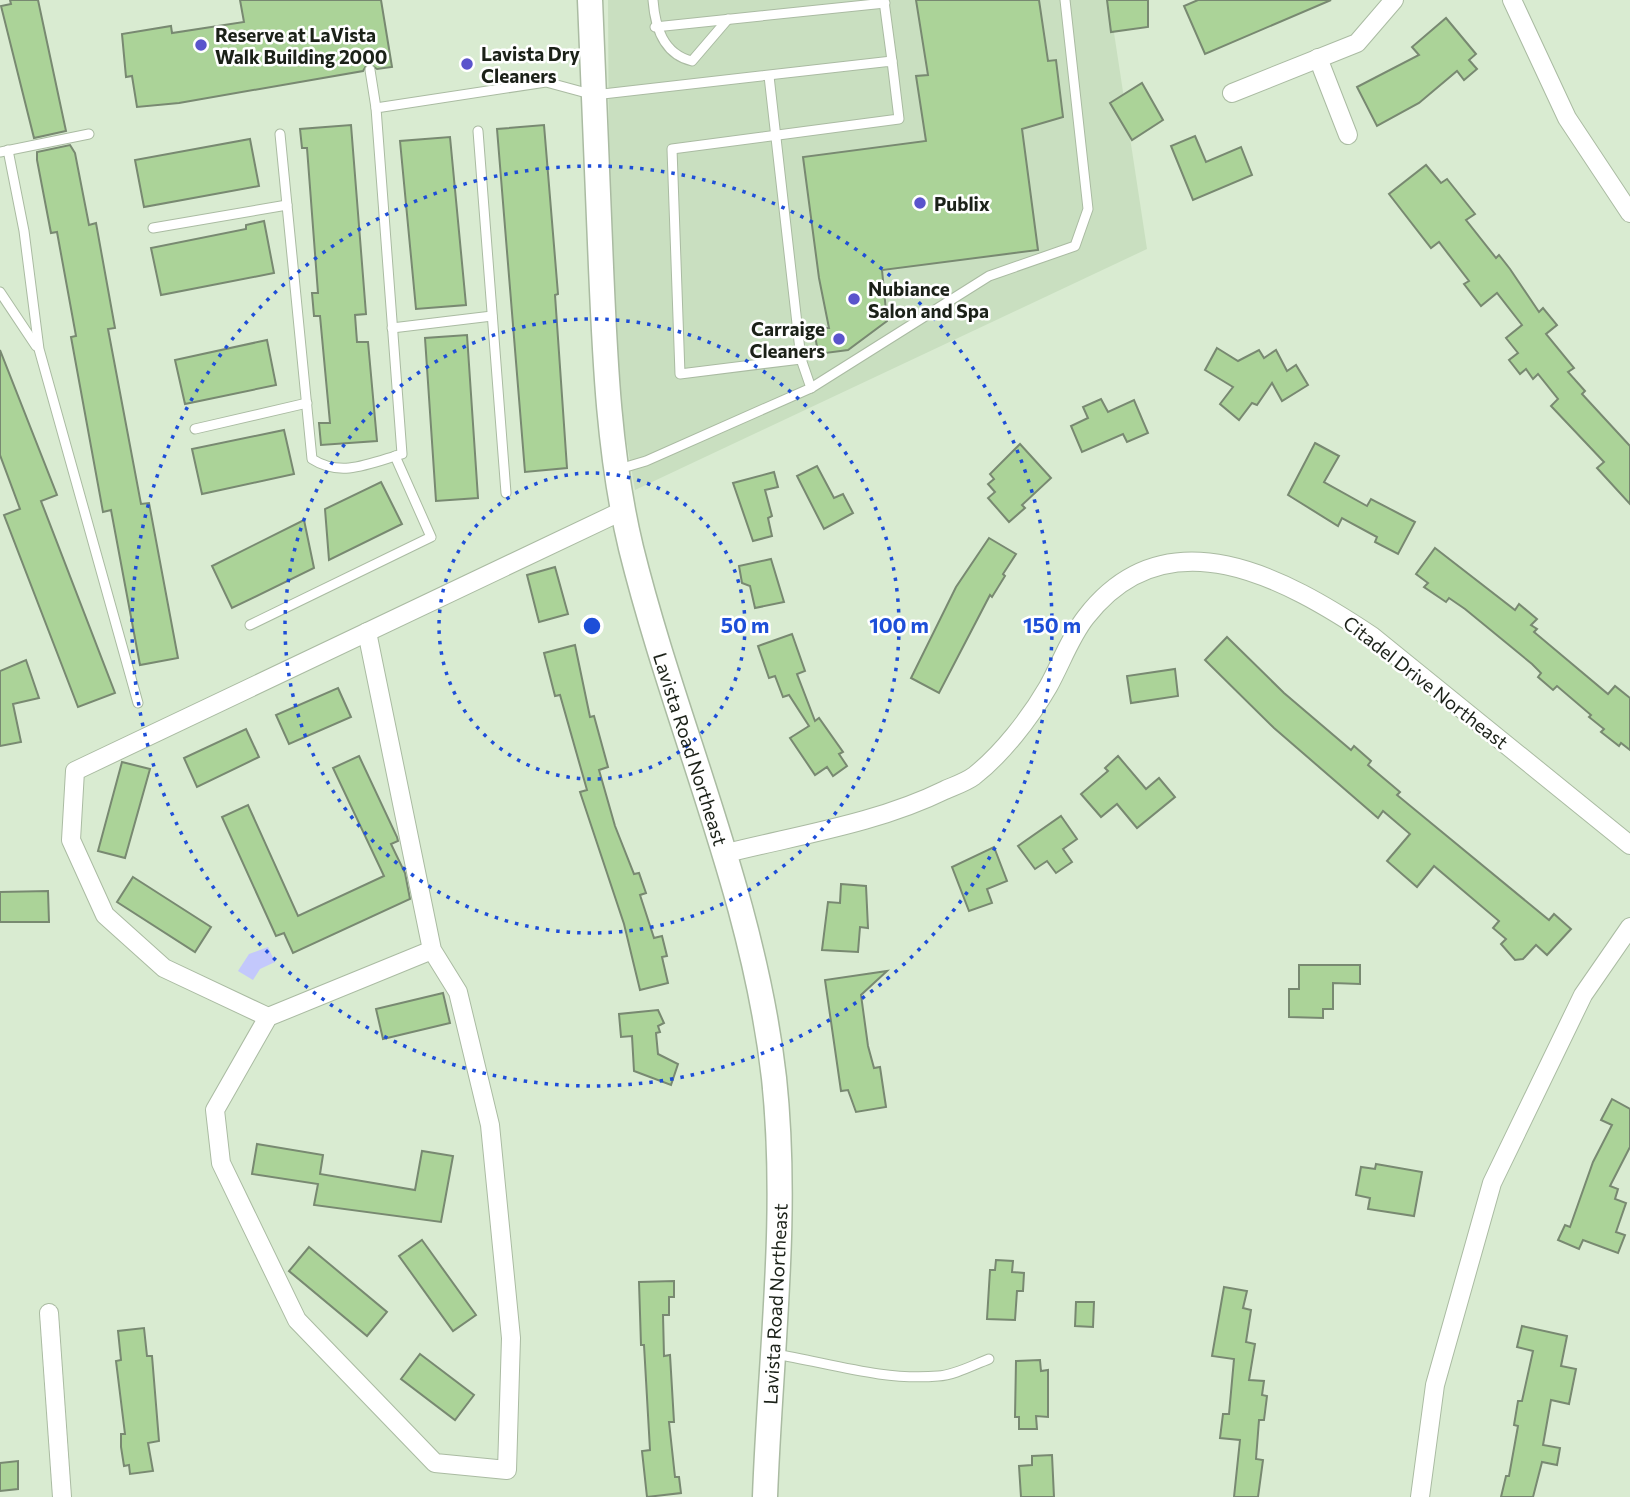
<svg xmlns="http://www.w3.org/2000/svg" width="1630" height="1497" viewBox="0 0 1630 1497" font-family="Commissioner,sans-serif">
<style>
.built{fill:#c9dfc0}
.water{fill:#c3c8fc}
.building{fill:#abd398;stroke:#788971;stroke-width:2}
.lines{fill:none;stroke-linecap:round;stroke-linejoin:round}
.service-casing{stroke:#aabba2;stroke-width:11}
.minor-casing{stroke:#aabba2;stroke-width:20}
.secondary-casing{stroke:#aabba2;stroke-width:27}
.service{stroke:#fff;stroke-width:9}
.minor{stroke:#fff;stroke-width:18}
.secondary{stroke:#fff;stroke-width:24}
.ring{fill:none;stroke:#1d4ed8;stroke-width:3.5;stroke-dasharray:3.5 7}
.poi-dot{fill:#5a54cc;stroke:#fff;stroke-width:2.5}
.labels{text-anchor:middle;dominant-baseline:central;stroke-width:5;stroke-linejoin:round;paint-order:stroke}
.poi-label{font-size:19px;font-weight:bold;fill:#1b2118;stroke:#fff;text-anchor:start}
.street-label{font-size:19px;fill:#1b2118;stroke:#fff}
.centre{fill:#1d4ed8;stroke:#fff;stroke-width:3.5}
.ring-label{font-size:21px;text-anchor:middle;font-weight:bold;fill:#1d4ed8;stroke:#fff;stroke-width:5;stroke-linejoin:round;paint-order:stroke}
</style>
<rect width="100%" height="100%" fill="#d9ebd1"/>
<polygon class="built" points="608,0 1109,0 1147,249 635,490 610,346"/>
<polygon class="water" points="268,947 275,962 260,969 253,980 238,971 249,954"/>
<g class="building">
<polygon points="10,0 38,0 66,131 34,138 1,6 11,4"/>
<polygon points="240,0 381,0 392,67 377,69 368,63 363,71 179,103 137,107 132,76 126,77 122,34 171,26 172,33 244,22"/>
<polygon points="916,0 1039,0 1048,61 1056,60 1063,117 1022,129 1038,250 882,270 887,321 848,350 818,354 814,328 829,328 819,278 803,157 926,141 916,76 928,75"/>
<polygon points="1107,0 1148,0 1148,27 1111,32"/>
<polygon points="1198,0 1331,0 1205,54 1184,6"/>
<polygon points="1446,18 1476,54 1469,60 1477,69 1464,80 1457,71 1419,103 1377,126 1357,87 1419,55 1412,47"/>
<polygon points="1142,83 1163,120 1132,140 1110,103"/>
<polygon points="351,125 366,314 355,315 357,342 368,342 377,441 321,445 319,423 330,423 320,316 314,316 312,293 318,293 307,148 302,148 300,129"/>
<polygon points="544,125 558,294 555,295 567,468 525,472 497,129"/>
<polygon points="1195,136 1206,162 1241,147 1252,175 1193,200 1171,146"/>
<polygon points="450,137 466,305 416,309 400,141"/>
<polygon points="250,139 259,186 144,207 135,160"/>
<polygon points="70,145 75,153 89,225 96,223 115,328 108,329 141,504 149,503 178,658 140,665 111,510 103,512 71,337 76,336 57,232 51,233 37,160 37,152"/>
<polygon points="1426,165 1441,183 1447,179 1475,214 1466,220 1496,258 1499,255 1510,269 1539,312 1543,308 1557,325 1546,334 1574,368 1568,372 1585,391 1582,394 1630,446 1630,504 1597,468 1604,462 1551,406 1558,399 1538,374 1533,379 1526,369 1520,374 1509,360 1518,353 1506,338 1522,325 1497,293 1481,306 1464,284 1469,281 1439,242 1431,248 1389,194"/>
<polygon points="264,221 274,273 161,295 151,248 246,229 246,225"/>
<polygon points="467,335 478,498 436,501 425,338"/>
<polygon points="267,340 276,385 185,404 175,360"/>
<polygon points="1217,348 1238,361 1259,350 1264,358 1276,350 1287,371 1296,365 1308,385 1282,401 1272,383 1257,405 1252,403 1239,420 1220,404 1233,387 1205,370"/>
<polygon points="0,350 57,495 41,501 115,693 78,707 4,515 20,509 0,455"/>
<polygon points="1101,399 1108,412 1134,400 1148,433 1127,442 1123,434 1082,452 1071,426 1088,418 1083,407"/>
<polygon points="284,430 294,474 202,494 192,449"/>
<polygon points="1315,443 1339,456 1324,482 1367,506 1371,499 1415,522 1398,554 1375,542 1377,537 1342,518 1338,526 1288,495"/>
<polygon points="1020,444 1051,478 1022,505 1025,508 1009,522 988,498 995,492 988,484 994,479 990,474"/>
<polygon points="817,466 834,498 843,494 853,513 824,529 797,476"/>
<polygon points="774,472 778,487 765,490 772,516 768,518 772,536 753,541 733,483"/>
<polygon points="381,482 402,524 329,560 325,509"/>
<polygon points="304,520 314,568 232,608 212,566"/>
<polygon points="989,538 1016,554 1003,574 1005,576 992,597 990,595 939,693 911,678 956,587"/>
<polygon points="1435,548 1515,610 1519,604 1537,619 1531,625 1537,629 1534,632 1608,694 1615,686 1630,698 1630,750 1621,743 1619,746 1601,732 1604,729 1589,717 1591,715 1557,686 1553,690 1538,677 1541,673 1532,664 1465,609 1449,598 1446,602 1424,587 1428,583 1416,574"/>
<polygon points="771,559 784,602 755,608 750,586 742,583 739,566"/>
<polygon points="555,567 568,614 539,622 527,575"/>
<polygon points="792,634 805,671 797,674 815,721 819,718 843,752 839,754 847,766 833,776 827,767 815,775 790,738 809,726 789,695 783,697 775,676 769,678 758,646"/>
<polygon points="1227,637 1284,693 1351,750 1354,746 1371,761 1368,765 1400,792 1397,795 1549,920 1554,914 1571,929 1547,955 1536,945 1523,959 1515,960 1501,944 1506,939 1493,928 1499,921 1434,866 1417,887 1387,861 1410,834 1383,811 1378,818 1274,728 1205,660"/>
<polygon points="575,645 590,717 594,716 608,767 599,770 615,826 634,874 639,873 646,893 640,895 654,938 662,936 667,956 662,957 668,983 640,990 624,924 580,792 587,790 560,695 555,696 544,653"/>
<polygon points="26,660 39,698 13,704 21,742 0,746 0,671"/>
<polygon points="1175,669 1178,696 1131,703 1127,676"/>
<polygon points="338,688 351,717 289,744 276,715"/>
<polygon points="246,729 259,757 197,787 184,758"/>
<polygon points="359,756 397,837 398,841 391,844 405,873 410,899 293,953 284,933 276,936 222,817 248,805 298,916 384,876 333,768"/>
<polygon points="1118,756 1146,789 1159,778 1175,797 1137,828 1117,804 1101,817 1081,794 1108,771 1105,768"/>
<polygon points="122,762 150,769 125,858 98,851"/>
<polygon points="1061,816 1077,839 1063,849 1072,862 1056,873 1047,861 1035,869 1018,846"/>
<polygon points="994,847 1007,881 987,889 992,903 969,911 952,867"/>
<polygon points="133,877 211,927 195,952 117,902"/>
<polygon points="841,884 866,886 868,928 860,927 858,952 822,950 828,902 840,903"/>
<polygon points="48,891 49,922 0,922 0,892"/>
<polygon points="1299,965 1360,965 1360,984 1333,983 1333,1009 1323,1009 1323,1018 1289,1017 1289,989 1299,989"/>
<polygon points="887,971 861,995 868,1046 874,1068 880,1067 886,1107 856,1112 848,1090 841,1091 825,980"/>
<polygon points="443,993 450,1023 383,1039 376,1009"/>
<polygon points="658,1010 664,1023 658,1026 660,1032 656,1033 658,1054 678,1064 671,1085 634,1071 632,1036 621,1037 619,1014"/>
<polygon points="1612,1099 1630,1109 1630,1147 1610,1186 1618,1189 1615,1199 1626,1203 1616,1232 1625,1235 1618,1253 1583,1240 1579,1249 1558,1240 1565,1225 1570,1227 1593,1162 1612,1125 1601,1120"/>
<polygon points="257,1144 323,1155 320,1174 415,1190 422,1151 453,1156 441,1222 314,1205 318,1184 252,1174"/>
<polygon points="1376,1164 1422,1172 1414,1216 1368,1209 1370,1198 1356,1195 1361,1167 1375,1169"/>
<polygon points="422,1240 476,1315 453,1331 399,1256"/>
<polygon points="309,1247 387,1312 367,1336 289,1271"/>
<polygon points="996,1260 1013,1261 1012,1272 1024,1273 1023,1291 1017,1291 1015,1320 987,1319 990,1270 995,1270"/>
<polygon points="674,1281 674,1297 669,1297 669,1315 663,1315 664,1356 670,1355 674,1422 669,1422 675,1477 679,1477 681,1493 647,1497 642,1451 650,1450 644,1345 641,1345 639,1282"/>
<polygon points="1224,1287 1247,1291 1243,1308 1251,1310 1246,1342 1255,1344 1249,1380 1264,1381 1262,1395 1267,1396 1264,1420 1259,1420 1256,1459 1263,1460 1258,1497 1234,1497 1240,1440 1220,1438 1223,1414 1229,1414 1234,1359 1212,1356"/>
<polygon points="1076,1302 1094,1302 1093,1327 1075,1326"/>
<polygon points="1522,1326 1567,1336 1561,1366 1576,1369 1569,1404 1551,1400 1543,1445 1560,1448 1557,1465 1542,1462 1533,1497 1501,1497 1506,1476 1509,1476 1518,1426 1514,1425 1518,1401 1522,1401 1533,1351 1517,1347"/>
<polygon points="144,1328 147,1356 152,1356 159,1441 148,1443 153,1471 130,1474 129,1465 124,1466 121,1447 121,1434 125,1434 116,1361 121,1360 118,1331"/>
<polygon points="420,1354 474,1395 455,1420 401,1379"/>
<polygon points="1040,1360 1041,1371 1048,1370 1048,1417 1036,1416 1037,1429 1019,1429 1019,1417 1015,1417 1016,1361"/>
<polygon points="1052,1455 1054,1497 1021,1497 1019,1466 1032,1465 1032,1456"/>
<polygon points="18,1461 18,1489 0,1491 0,1463"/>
</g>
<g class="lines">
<g class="service-casing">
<g id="service">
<path d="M653 0C655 27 663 54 692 61L728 19"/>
<polyline points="884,1 892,61"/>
<polyline points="655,27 885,3"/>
<polyline points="370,70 376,108"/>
<polyline points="478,131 506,493"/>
<path d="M280 134 312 459C341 478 371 463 402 454L376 108 546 82 594 95 892 61 899 119 672 149 680 374 801 359"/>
<polyline points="8,150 24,231 39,349 138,703"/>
<polyline points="0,152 89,134"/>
<polyline points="153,228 287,205"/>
<polyline points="0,292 36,346"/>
<polyline points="392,328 492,316"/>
<polyline points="811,388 989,276 1075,246 1088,209 1065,0"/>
<polyline points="195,429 307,403"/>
<polyline points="619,469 646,461 811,388 801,359 769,76"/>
<polyline points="250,625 431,537 395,456"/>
<path d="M775 1354C829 1363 883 1381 938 1376 955 1375 973 1365 989 1359"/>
</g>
</g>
<g class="minor-casing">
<g id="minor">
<polyline points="1512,0 1567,118 1630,213"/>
<polyline points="1318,58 1348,135"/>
<polyline points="1232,93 1357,43 1394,0"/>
<polyline points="367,632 432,950 458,992 490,1125 511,1338 507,1470 435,1463 297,1320 221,1163 215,1110 268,1017 432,950"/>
<path d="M727 853C799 835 878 823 945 790 954 786 966 782 974 776 1002 754 1030 718 1048 687 1061 664 1070 637 1086 617 1167 512 1285 578 1372 636L1630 845"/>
<polyline points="268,1017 164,968 105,915 71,840 75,771 624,510"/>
<polyline points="49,1313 62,1497"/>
<polyline points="1420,1497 1435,1385 1492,1183 1583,995 1630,927"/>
</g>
</g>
<g class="secondary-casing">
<g id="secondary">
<path id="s1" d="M590 0C594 89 598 178 601 267 605 361 609 456 631 548 675 726 753 893 774 1078 789 1218 770 1357 765 1497"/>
</g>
</g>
<use href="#service" class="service"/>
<use href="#minor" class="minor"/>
<use href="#secondary" class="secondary"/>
</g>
<g class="ring">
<circle cx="592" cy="626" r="153"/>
<circle cx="592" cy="626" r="307"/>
<circle cx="592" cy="626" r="460"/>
</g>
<g class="poi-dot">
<circle cx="201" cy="45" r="7"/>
<circle cx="467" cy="64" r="7"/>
<circle cx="920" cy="203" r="7"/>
<circle cx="854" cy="299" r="7"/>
<circle cx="839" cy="339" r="7"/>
</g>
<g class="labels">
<g class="poi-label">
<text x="215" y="34">Reserve at LaVista<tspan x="215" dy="22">Walk Building 2000</tspan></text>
<text x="481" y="53">Lavista Dry<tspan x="481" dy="22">Cleaners</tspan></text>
<text x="934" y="203">Publix</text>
<text x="868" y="288">Nubiance<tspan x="868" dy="22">Salon and Spa</tspan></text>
<text x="825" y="328" text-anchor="end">Carraige<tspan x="825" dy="22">Cleaners</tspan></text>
</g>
<g class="street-label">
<text transform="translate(1426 682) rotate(38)">Citadel Drive Northeast</text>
<text stroke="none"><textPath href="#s1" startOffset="760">Lavista Road Northeast</textPath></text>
<text transform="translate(775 1304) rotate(-87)">Lavista Road Northeast</text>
</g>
</g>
<circle cx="592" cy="626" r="10" class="centre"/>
<g class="ring-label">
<text x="745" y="633">50 m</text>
<text x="899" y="633">100 m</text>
<text x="1052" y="633">150 m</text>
</g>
</svg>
